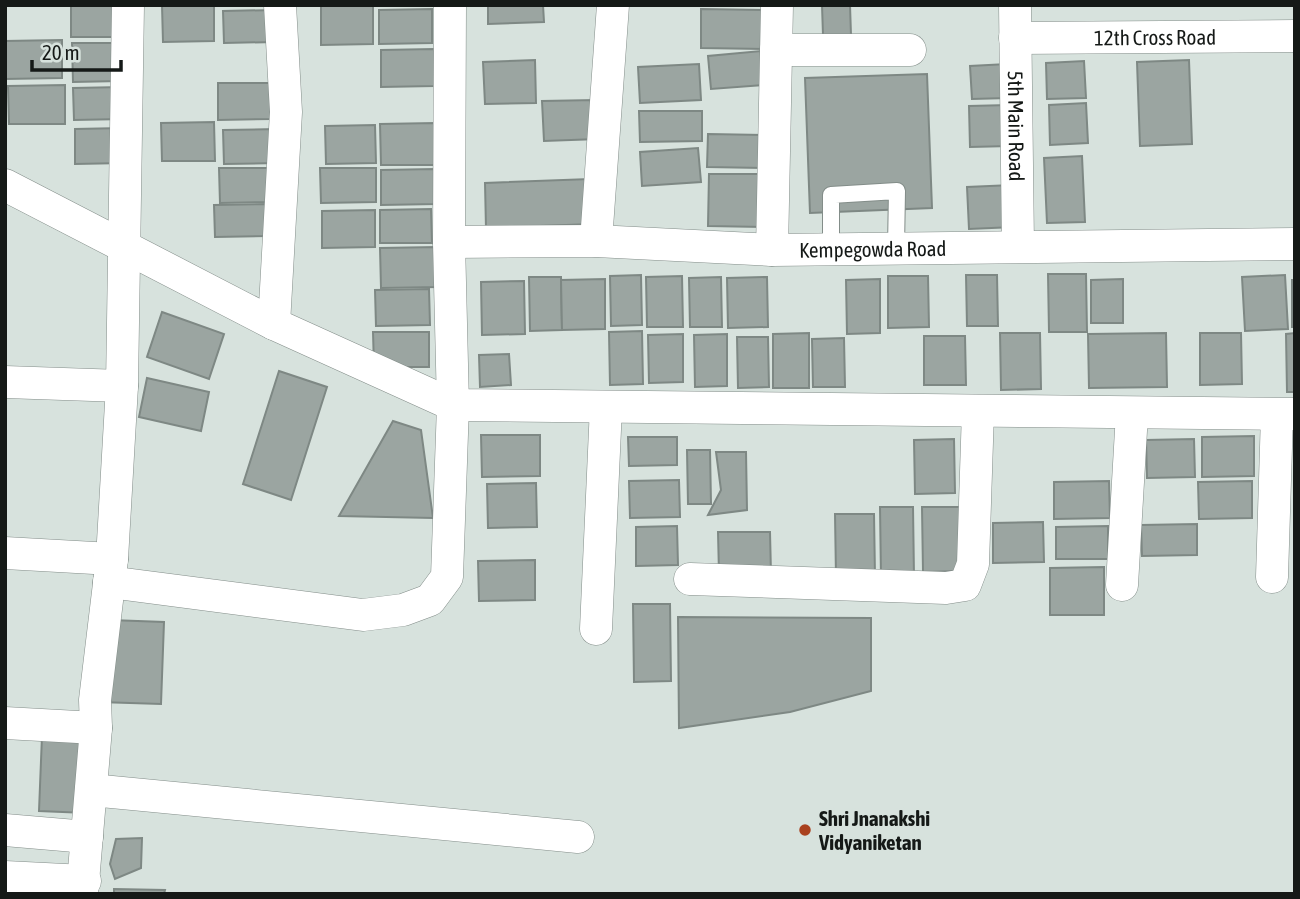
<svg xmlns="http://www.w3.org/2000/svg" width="1300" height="899" viewBox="0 0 1300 899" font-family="'Asap Condensed',sans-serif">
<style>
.building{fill:#9ba5a1;stroke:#7e8884;stroke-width:2}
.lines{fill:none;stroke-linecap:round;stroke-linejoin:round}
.service-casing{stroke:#838d89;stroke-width:18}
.minor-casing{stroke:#838d89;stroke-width:33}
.service{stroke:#fff;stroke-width:16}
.minor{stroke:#fff;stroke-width:32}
.poi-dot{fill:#a9411e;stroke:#d7e2dd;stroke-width:2.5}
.labels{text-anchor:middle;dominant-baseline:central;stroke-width:6;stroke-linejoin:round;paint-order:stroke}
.street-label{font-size:21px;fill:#151917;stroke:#d7e2dd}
.poi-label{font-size:21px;font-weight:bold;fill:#151917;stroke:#d7e2dd;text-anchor:start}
</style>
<rect width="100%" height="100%" fill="#d7e2dd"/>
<g class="building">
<polygon points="71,5 120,5 121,37 71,37"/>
<polygon points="162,5 214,5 214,41 163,42"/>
<polygon points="321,5 373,5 373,44 321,45"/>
<polygon points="488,5 543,5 544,22 488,24"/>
<polygon points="822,5 850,5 851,35 823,35"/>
<polygon points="432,9 432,43 379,44 379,10"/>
<polygon points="701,9 766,10 765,49 701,48"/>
<polygon points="275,10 275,42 224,43 223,11"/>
<polygon points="62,40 62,78 5,79 5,41"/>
<polygon points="72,43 120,43 120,81 73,82"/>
<polygon points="434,49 434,86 381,87 381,50"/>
<polygon points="761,51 764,85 711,89 708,56"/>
<polygon points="535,60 536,103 485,104 483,62"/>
<polygon points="1189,60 1192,144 1140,146 1137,62"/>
<polygon points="1084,61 1086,98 1047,99 1046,63"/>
<polygon points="699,64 701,100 640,103 638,67"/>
<polygon points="1007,64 1008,98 972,99 970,66"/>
<polygon points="927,74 932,208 810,213 805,78"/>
<polygon points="218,83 270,83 271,119 218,120"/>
<polygon points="65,85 65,124 9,124 8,86"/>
<polygon points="123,87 124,119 74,120 73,88"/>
<polygon points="596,100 598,139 544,141 542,101"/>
<polygon points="1086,103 1088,143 1050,145 1049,105"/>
<polygon points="1009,105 1010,146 970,147 969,106"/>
<polygon points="639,111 702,111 702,141 640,142"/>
<polygon points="214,122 215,161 162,161 161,123"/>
<polygon points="435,123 436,165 381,165 380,124"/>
<polygon points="375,125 376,163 326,164 325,126"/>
<polygon points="123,128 124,163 75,164 75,129"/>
<polygon points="277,129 278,163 224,164 223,130"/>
<polygon points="708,134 765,135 765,168 707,167"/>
<polygon points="698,148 701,182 642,186 640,152"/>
<polygon points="1082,156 1085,222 1047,223 1044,158"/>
<polygon points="219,168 271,168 271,202 220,203"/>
<polygon points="320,168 376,168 376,202 321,203"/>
<polygon points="435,169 436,204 381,205 381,170"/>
<polygon points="709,174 770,174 770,227 708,226"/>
<polygon points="590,179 592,224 486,228 485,183"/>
<polygon points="1012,185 1014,227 969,229 967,187"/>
<polygon points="267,204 267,236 215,237 214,205"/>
<polygon points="431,209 432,243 380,243 380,210"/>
<polygon points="375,210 375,247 322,248 322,211"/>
<polygon points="437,247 438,287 381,288 380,248"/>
<polygon points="1048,274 1086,274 1087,332 1049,332"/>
<polygon points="641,275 642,325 611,326 610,276"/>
<polygon points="966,275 997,275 998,326 967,326"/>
<polygon points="1285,275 1288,329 1245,331 1242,277"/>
<polygon points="682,276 683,327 647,327 646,277"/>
<polygon points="888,276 928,276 929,327 888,328"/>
<polygon points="529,277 561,277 562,330 530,331"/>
<polygon points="721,277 722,327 690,327 689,278"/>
<polygon points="767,277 768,327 728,328 727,278"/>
<polygon points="605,279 605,329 562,330 561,280"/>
<polygon points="880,279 880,333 847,334 846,280"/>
<polygon points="1123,279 1123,323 1091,323 1091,280"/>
<rect x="1292" y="280" width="3" height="47"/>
<polygon points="524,281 525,334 482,335 481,282"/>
<polygon points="429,289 430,325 376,326 375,290"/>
<polygon points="162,312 224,334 209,379 147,357"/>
<polygon points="642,331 643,384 610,385 609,332"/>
<polygon points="373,332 429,332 429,367 374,367"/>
<polygon points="809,333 809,388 773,388 773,334"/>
<polygon points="1000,333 1040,333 1041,389 1001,390"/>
<polygon points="1166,333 1167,387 1089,388 1088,334"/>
<polygon points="1200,333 1241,333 1242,384 1200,385"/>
<polygon points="1295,333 1295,392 1287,392 1286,334"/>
<polygon points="683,334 683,382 649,383 648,335"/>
<polygon points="727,334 727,386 695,387 694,335"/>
<polygon points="924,336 965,336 966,385 924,385"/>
<polygon points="737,337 768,337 769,387 738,388"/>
<polygon points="844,338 845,387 813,387 812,339"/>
<polygon points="509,354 511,385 480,387 479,355"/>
<polygon points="279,371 327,387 291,500 243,484"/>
<polygon points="147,378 209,392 201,431 139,417"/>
<polygon points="393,421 421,430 433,518 339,516"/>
<polygon points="481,435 540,435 540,476 482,477"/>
<polygon points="1254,436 1254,476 1202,477 1202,437"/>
<polygon points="628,437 677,437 677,465 629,466"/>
<polygon points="954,439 955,493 915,494 914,440"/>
<polygon points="1194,439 1195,477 1147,478 1146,440"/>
<polygon points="687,450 710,450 711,504 688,504"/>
<polygon points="716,452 746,452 747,510 708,515 721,490"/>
<polygon points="679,480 680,517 630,518 629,481"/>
<polygon points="1109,481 1110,518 1054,519 1054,482"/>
<polygon points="1252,481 1252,518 1199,519 1198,482"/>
<polygon points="536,483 537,527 488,528 487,484"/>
<polygon points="880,507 913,507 914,577 881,578"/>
<polygon points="922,507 961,507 962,571 923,572"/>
<polygon points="835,514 874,514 875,577 836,577"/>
<polygon points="1043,522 1044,562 993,563 993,523"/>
<polygon points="1197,524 1197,555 1142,556 1141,525"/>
<polygon points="677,526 678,565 636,566 636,527"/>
<polygon points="1108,526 1108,559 1056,559 1056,527"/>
<polygon points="718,532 770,532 771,574 719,574"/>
<polygon points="535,560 535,600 479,601 478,561"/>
<polygon points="1104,567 1104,615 1050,615 1050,568"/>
<polygon points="633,604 670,604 671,681 634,682"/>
<polygon points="678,617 871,618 871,691 790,712 679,728"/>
<polygon points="110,620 164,622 161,704 99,702"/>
<polygon points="42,736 88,738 86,813 39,811"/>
<polygon points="142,838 141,868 115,879 110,864 116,839"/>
<polygon points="114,889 165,890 164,894 114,894"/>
</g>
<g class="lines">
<g class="service-casing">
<polyline id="service" points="831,248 831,195 897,191 896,247"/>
</g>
<g class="minor-casing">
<g id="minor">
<path id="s1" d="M1015 5 1018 246"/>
<path id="s2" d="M1015 38 1295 36"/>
<polyline points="776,50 910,50"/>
<polyline points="5,185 274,324 453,405 1295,414"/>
<polyline points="596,241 613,5"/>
<path id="s3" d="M449 242 596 241 772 250 1295 244"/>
<polyline points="772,250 777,5"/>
<polyline points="274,324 286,112 280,5"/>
<polyline points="5,382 122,386"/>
<polyline points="5,553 112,559"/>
<polyline points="1272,577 1277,415"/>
<polyline points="690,579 946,588 965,585 973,564 978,411"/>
<polyline points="109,582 363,615 403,610 430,600 447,577 453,405 449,242 450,5"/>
<polyline points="1122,585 1132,413"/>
<polyline points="596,629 606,407"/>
<polyline points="5,723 96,728"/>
<polyline points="91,790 578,837"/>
<polyline points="5,830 87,837"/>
<polyline points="5,877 85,881"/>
<polyline points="82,894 96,728 95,700 112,559 122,386 128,5"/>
</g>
</g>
<use href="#service" class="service"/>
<use href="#minor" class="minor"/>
</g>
<circle class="poi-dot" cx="805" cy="830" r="7"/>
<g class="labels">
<g class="street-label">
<text stroke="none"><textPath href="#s2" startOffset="140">12th Cross Road</textPath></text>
<text stroke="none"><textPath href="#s1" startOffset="121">5th Main Road</textPath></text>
<text stroke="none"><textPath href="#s3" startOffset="424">Kempegowda Road</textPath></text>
</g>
<g class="poi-label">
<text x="819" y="818">Shri Jnanakshi<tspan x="819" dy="24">Vidyaniketan</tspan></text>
</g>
</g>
<rect width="1300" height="899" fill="none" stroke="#151917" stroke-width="14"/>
<path d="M32 60v10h89v-10" fill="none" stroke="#151917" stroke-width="3.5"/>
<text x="42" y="60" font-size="21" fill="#151917" stroke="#d7e2dd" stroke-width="5" paint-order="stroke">20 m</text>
</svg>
